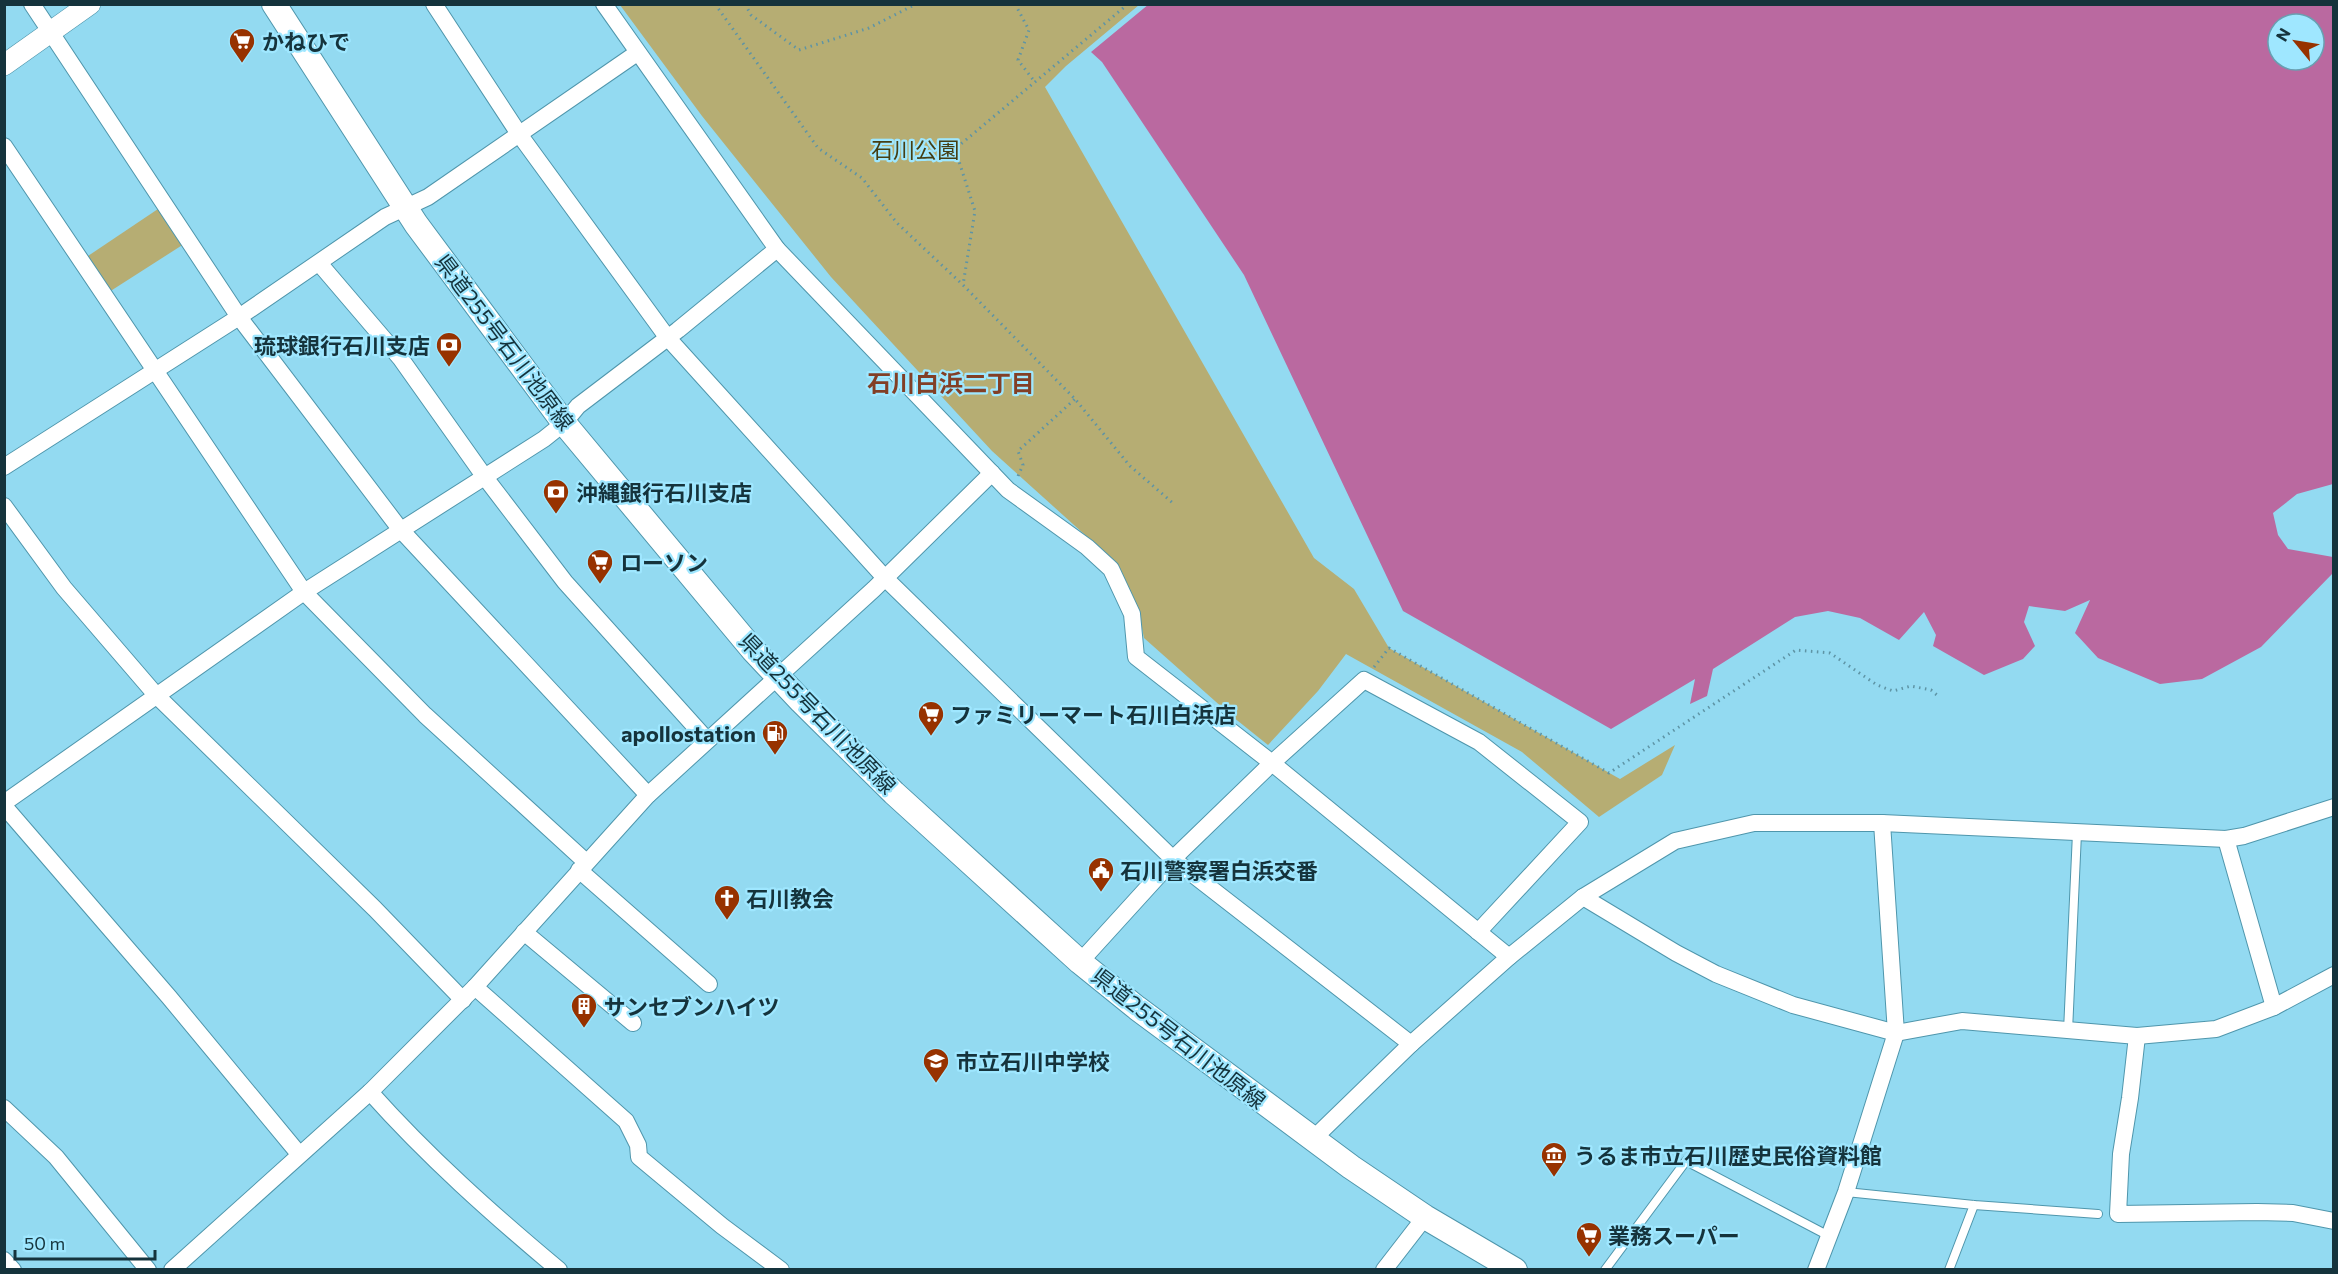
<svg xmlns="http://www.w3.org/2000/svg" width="2338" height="1274" viewBox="0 0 2338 1274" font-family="Commissioner,'Noto Sans JP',sans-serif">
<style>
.green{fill:#b6ad73}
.water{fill:#ba69a0;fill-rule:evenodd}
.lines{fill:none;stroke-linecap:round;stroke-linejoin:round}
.service-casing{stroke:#4f96ac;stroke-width:10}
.minor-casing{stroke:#4f96ac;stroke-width:18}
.tertiary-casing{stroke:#4f96ac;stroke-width:22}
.secondary-casing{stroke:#4f96ac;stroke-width:26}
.path{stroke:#5e94a5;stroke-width:3;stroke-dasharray:1.5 4.5;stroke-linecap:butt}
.service{stroke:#fff;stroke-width:8}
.minor{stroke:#fff;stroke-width:16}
.tertiary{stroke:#fff;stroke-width:21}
.secondary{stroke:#fff;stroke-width:24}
.labels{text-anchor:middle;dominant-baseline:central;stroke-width:4.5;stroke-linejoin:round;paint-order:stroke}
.poi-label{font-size:22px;font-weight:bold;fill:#15333c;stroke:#9fe7ff;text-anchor:start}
.park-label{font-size:22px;fill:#453e13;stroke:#9fe7ff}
.street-label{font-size:22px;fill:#15333c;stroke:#9fe7ff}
.neighbourhood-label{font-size:24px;font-weight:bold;fill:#823f26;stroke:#9fe7ff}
</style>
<rect width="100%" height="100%" fill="#93daf1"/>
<g class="green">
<polygon points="620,5 1139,5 1066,66 1045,87 1314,558 1354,589 1389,648 1620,779 1675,745 1662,775 1599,817 1522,752 1346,654 1318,691 1268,745 1233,717 1144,638 1139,613 1115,562 992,451 831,277 702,116"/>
<polygon points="158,209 184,244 109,292 85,258"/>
</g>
<path class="water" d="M1149 4 2333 5V484L2297 494 2273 513 2278 535 2288 549 2333 557V573L2261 647 2202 679 2160 684 2098 658 2075 633 2090 600 2065 611 2029 606 2024 622 2035 646 2023 659 1984 675 1933 646 1936 635 1924 612 1899 640 1860 618 1828 611 1795 617 1713 669 1707 696 1690 704 1695 679 1611 729 1403 611 1244 275 1102 62 1091 52ZM2278 24H2314V60H2278Z"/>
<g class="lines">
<g class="service-casing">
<g id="service">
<polyline points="2068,1031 2077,833"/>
<polyline points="1846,1192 1974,1205 2098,1214"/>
<polyline points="1605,1270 1686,1161 1829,1236"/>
<polyline points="1949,1270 1974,1205"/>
</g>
</g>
<g class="minor-casing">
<g id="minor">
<polyline points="32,4 239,317 400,529 648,795"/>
<polyline points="434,4 519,134 667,337 885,578 1173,859 1411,1044"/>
<polyline points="604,4 777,249 1008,490 1087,547 1111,569 1132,614 1136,657 1272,763 1509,957"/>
<polyline points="4,146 304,592 425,715 586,862"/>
<polyline points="319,263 401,359 484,476 565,582 707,740"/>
<polyline points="4,467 239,317 385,217 428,197 637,53"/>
<polyline points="4,506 64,588 156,695 375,909 463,1000"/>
<polyline points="4,803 304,592 544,439 564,423 578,406 678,330 777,249"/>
<polyline points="4,806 169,997 299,1154"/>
<polyline points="2226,839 2274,1007"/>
<polyline points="579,870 709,984"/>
<polyline points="1583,897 1676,953 1716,974 1793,1005 1896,1033 1962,1021 2137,1036 2216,1029 2274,1007 2334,975"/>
<polyline points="524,932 633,1023"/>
<polyline points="1080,962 1180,852 1272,763 1364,680 1479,742 1580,822 1478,932"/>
<polyline points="475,987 626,1121 638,1145 639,1157 722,1226 781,1270"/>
<polyline points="2137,1036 2130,1098 2121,1154 2118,1214 2257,1212 2293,1213 2334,1221"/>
<path d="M370 1092C428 1157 492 1214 559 1270"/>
<polyline points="4,1108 56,1157 148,1270"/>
<polyline points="1312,1140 1411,1044 1509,957 1583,897 1675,841 1754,823 1882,823 2226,839 2244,836 2334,807"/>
<polyline points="4,1260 13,1270"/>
<polyline points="172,1270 370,1092 475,987 648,795 874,589 992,473"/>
<polyline points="1384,1270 1425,1217"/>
<polyline points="1816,1270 1846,1192 1896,1033 1882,823"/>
</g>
</g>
<g class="tertiary-casing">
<polyline id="tertiary" points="4,65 90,4"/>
</g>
<g class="secondary-casing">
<polyline id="secondary" points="274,4 416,224 564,423 753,650 801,701 894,793 1080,962 1137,1008 1351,1167 1425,1217 1515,1270"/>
</g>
<g class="path">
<polyline points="715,4 818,148 862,178 897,223 963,285"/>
<polyline points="745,4 751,15 799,50 869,28 916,4"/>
<polyline points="1015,4 1029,30 1018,60 1035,82"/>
<polyline points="1128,4 955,149 975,211 963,285 1075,399 1130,466 1174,504"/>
<polyline points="1018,476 1023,465 1018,451 1075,399"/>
<polyline points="1374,667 1389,648 1609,773 1796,650 1830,653 1877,685 1893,691 1911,686 1931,690 1938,696"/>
</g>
<use href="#service" class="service"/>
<use href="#minor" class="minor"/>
<use href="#tertiary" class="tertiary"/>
<use href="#secondary" class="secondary"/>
</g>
<defs>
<g id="supermarket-pin" transform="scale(1.35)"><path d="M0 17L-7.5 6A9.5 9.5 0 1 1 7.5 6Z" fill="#973200" stroke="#9fe7ff"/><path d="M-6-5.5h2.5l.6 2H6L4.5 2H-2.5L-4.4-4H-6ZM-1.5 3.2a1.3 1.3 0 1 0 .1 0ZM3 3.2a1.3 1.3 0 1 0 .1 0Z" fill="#fff"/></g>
<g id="bank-pin" transform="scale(1.35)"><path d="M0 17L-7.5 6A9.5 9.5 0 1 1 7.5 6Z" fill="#973200" stroke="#9fe7ff"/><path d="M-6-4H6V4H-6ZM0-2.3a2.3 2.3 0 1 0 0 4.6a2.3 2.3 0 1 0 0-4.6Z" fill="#fff"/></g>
<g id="fuel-pin" transform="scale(1.35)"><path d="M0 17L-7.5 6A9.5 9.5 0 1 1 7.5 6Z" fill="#973200" stroke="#9fe7ff"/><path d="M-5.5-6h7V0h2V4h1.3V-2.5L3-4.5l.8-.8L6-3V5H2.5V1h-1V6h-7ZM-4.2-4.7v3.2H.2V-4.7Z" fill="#fff"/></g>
<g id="civic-pin" transform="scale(1.35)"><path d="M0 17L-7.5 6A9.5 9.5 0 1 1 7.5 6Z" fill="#973200" stroke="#9fe7ff"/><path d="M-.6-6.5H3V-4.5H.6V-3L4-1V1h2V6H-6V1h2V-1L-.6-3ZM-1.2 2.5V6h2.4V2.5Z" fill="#fff"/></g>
<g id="church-pin" transform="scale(1.35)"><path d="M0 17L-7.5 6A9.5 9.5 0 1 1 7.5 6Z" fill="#973200" stroke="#9fe7ff"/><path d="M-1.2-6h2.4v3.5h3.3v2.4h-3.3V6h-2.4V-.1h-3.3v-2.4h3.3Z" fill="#fff"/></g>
<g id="building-pin" transform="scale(1.35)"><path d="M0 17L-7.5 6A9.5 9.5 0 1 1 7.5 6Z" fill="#973200" stroke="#9fe7ff"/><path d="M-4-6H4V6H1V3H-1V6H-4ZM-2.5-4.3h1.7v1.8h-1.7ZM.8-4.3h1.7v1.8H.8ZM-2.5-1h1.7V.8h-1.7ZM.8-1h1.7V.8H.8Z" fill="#fff"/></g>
<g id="school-pin" transform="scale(1.35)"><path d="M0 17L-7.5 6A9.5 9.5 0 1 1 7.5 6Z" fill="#973200" stroke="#9fe7ff"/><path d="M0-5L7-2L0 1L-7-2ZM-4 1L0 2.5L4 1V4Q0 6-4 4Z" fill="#fff"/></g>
<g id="museum-pin" transform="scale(1.35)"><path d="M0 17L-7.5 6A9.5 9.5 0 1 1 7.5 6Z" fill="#973200" stroke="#9fe7ff"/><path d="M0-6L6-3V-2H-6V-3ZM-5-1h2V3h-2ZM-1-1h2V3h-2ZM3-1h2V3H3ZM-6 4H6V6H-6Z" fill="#fff"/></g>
</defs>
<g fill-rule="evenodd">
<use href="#supermarket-pin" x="242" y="41"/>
<use href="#bank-pin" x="449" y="345"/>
<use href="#bank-pin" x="556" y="492"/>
<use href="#supermarket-pin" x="600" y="562"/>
<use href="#supermarket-pin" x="931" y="714"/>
<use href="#fuel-pin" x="775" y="733"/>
<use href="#civic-pin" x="1101" y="870"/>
<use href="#church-pin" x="727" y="898"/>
<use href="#building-pin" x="584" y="1006"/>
<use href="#school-pin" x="936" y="1061"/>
<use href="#museum-pin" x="1554" y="1155"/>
<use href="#supermarket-pin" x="1589" y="1235"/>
</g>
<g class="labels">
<g class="poi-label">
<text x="262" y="41">かねひで</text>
<text x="430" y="345" text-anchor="end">琉球銀行石川支店</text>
<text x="576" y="492">沖縄銀行石川支店</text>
<text x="620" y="562">ローソン</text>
<text x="950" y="714">ファミリーマート石川白浜店</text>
<text x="756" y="733" text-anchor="end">apollostation</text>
<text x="1120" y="870">石川警察署白浜交番</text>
<text x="746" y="898">石川教会</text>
<text x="604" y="1006">サンセブンハイツ</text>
<text x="956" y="1061">市立石川中学校</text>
<text x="1574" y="1155">うるま市立石川歴史民俗資料館</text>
<text x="1608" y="1235">業務スーパー</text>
</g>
<g class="park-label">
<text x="915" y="149">石川公園</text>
</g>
<g class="street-label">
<text transform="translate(505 342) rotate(53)">県道255号石川池原線</text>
<text transform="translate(818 713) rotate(46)">県道255号石川池原線</text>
<text transform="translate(1179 1038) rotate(38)">県道255号石川池原線</text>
</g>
<g class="neighbourhood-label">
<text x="951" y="382">石川白浜二丁目</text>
</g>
</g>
<rect width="2338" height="1274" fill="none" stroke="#15333c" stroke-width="12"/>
<g transform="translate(2296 42) rotate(300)"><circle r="28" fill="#9fe7ff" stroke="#689fb1" stroke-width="1.5"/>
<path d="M0-4.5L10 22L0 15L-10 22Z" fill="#973200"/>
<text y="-9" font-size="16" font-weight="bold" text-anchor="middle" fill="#15333c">N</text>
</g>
<path d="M15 1250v9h140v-9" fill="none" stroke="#15333c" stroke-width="3"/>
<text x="24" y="1250" font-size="18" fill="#15333c" stroke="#9fe7ff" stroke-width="4.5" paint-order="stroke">50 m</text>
</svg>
